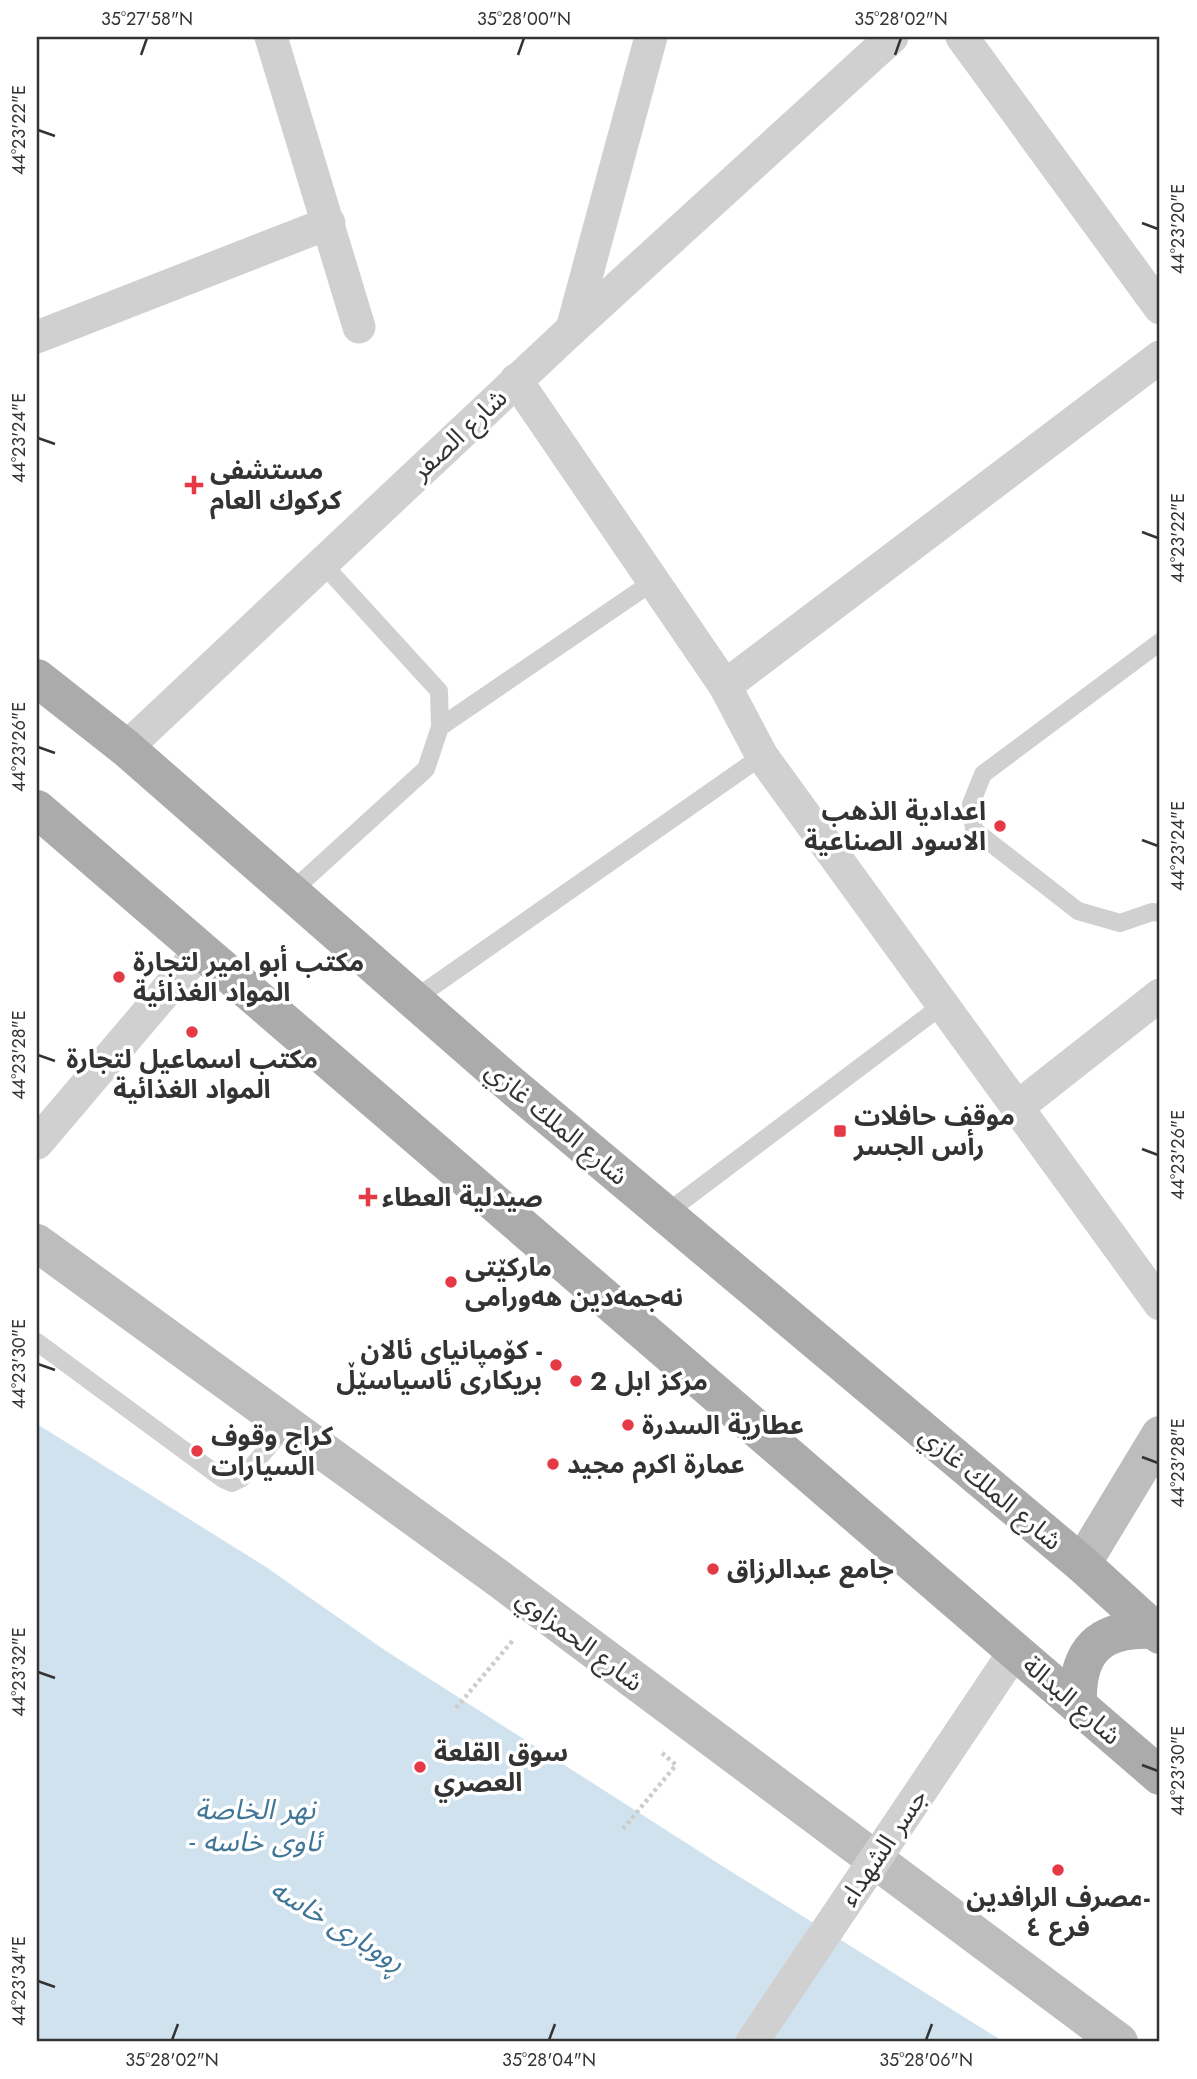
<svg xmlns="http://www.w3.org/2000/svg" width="1197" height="2079" viewBox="0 0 1197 2079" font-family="Jost,'Noto Sans Arabic',sans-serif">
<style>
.water{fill:#cfe2ee}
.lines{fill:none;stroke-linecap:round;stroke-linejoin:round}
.path{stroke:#cdcdcd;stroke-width:4.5;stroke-dasharray:3.5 3.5;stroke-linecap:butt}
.lane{stroke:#d0d0d0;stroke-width:18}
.street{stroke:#d0d0d0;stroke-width:33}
.secondary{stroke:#bdbdbd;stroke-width:38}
.primary{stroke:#ababab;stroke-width:38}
.street-bridge{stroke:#d0d0d0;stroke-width:33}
.ticks{fill:none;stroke:#333;stroke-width:2.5}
.poi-dot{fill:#e63946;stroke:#fff;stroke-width:2.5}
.labels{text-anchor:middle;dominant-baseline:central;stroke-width:7;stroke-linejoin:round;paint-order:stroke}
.street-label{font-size:26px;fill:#333;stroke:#fff}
.poi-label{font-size:26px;font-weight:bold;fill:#333;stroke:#fff;text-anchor:start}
.water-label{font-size:28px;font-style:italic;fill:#3f7597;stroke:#fff}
.neatline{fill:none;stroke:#333;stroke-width:2.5}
.ticks-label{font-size:18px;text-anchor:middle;fill:#333}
</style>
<rect width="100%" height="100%" fill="#fff"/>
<polygon class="water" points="37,1424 266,1567 386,1651 727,1869 1004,2042 37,2042"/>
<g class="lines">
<g class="path">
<polyline points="456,1708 514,1639"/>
<polyline points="623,1829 676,1765 662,1753"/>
</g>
<g class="lane">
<polyline points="1160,642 983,774 971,804 974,830 1078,911 1120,923 1152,912 1160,913"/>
<polyline points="440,727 654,581"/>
<polyline points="291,892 426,769 440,727 439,691 322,563"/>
<polyline points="413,1000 762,756"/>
<polyline points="665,1214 944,1004"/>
<polyline points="37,1342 223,1479 232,1483 242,1478 288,1424"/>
</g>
<g class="street">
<polyline points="271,37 359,327"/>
<polyline points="962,37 1160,308"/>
<polyline points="572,329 892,37"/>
<polyline points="37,337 329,223"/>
<polyline points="516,380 725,686 762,756 1160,1304"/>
<polyline points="725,686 1160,357"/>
<polyline points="126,748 572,329 651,37"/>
<polyline points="1019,1106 1160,995"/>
<polyline points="37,1143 200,951"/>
<polyline points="892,1834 1015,1651"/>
</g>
<g class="secondary">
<polyline points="37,1243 502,1581 1119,2042"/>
<polyline points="1082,1564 1160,1435"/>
</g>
<g class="primary">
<polyline points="37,678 126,748 509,1083 1082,1564 1160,1635"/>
<polyline points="37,809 1160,1776"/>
<path d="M1078 1705C1076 1651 1099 1627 1154 1630"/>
</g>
<polyline class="street-bridge" points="752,2042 892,1834"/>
</g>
<path class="ticks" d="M141 55 147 38M518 55 524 38M895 55 901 38M38 130 55 136M1142 223 1158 229M38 438 55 444M1142 532 1158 538M38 747 55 753M1142 840 1158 846M38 1055 55 1061M1142 1149 1158 1155M38 1364 55 1370M1142 1457 1158 1463M38 1672 55 1678M1142 1765 1158 1771M38 1981 55 1987M172 2040 178 2024M549 2040 555 2024M926 2040 932 2024"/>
<g class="poi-dot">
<path d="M190.5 474.5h7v7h7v7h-7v7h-7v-7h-7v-7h7z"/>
<circle cx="1000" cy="826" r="7"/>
<circle cx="119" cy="977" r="7"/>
<circle cx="192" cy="1032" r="7"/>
<rect x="833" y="1124" width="14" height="14" rx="3.5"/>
<path d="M364.5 1186.5h7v7h7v7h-7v7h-7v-7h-7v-7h7z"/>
<circle cx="451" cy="1282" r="7"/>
<circle cx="556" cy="1365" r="7"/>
<circle cx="576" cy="1381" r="7"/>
<circle cx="628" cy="1425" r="7"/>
<circle cx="197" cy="1451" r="7"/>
<circle cx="553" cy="1464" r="7"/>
<circle cx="713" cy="1569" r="7"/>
<circle cx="420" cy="1767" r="7"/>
<circle cx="1058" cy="1870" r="7"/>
</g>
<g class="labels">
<g class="street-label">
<text transform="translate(459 434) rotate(-43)">شارع الصفر</text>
<text transform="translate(557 1123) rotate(40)">شارع الملك غازي</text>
<text transform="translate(991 1488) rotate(40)">شارع الملك غازي</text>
<text transform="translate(580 1640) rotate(37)">شارع الحمزاوي</text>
<text transform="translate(1072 1700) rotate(41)">شارع البدالة</text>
<text transform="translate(883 1847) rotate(-56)">جسر الشهداء</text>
</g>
<g class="poi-label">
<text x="210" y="470">مستشفى<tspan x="210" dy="30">كركوك العام</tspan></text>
<text x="986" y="811" text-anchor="end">اعدادية الذهب<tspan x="986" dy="30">الاسود الصناعية</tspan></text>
<text x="133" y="962">مكتب أبو امير لتجارة<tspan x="133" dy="30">المواد الغذائية</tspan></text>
<text x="192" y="1059" text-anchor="middle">مكتب اسماعيل لتجارة<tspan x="192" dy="30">المواد الغذائية</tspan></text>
<text x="854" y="1116">موقف حافلات<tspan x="854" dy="30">رأس الجسر</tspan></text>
<text x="382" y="1197">صيدلية العطاء</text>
<text x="465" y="1267">مارکێتی<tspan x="465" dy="30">نەجمەدین هەورامی</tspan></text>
<text x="542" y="1350" text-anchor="end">کۆمپانیای ئالان -<tspan x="542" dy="30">بریکاری ئاسیاسێڵ</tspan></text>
<text x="590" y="1381">مركز ابل 2</text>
<text x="642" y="1425">عطارية السدرة</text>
<text x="211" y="1436">كراج وقوف<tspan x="211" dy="30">السيارات</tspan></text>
<text x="567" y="1464">عمارة اكرم مجيد</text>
<text x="727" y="1569">جامع عبدالرزاق</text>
<text x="434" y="1752">سوق القلعة<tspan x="434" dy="30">العصري</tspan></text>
<text x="1058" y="1897" text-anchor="middle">مصرف الرافدين-<tspan x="1058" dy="30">فرع ٤</tspan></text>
</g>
<g class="water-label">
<text x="255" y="1809">نهر الخاصة<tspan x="255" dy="32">- ئاوی خاسە</tspan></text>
<text transform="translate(338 1925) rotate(31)">ڕووباری خاسە</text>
</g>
</g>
<rect width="1197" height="2079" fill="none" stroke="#ffffff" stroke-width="77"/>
<rect x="38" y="38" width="1120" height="2002" class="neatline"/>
<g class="ticks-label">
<text x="147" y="25">35°27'58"N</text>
<text x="524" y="25">35°28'00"N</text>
<text x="901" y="25">35°28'02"N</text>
<text transform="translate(19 130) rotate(-90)" y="6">44°23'22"E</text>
<text transform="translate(1178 229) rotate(-90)" y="6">44°23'20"E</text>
<text transform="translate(19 438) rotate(-90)" y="6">44°23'24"E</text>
<text transform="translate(1178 538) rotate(-90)" y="6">44°23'22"E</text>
<text transform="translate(19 747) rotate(-90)" y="6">44°23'26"E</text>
<text transform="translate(1178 846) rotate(-90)" y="6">44°23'24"E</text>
<text transform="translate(19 1055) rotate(-90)" y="6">44°23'28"E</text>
<text transform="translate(1178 1155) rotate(-90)" y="6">44°23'26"E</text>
<text transform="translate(19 1364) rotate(-90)" y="6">44°23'30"E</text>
<text transform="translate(1178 1463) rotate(-90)" y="6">44°23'28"E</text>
<text transform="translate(19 1672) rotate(-90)" y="6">44°23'32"E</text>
<text transform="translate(1178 1771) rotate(-90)" y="6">44°23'30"E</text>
<text transform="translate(19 1981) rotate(-90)" y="6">44°23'34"E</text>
<text x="172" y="2066">35°28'02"N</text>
<text x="549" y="2066">35°28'04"N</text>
<text x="926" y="2066">35°28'06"N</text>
</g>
</svg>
